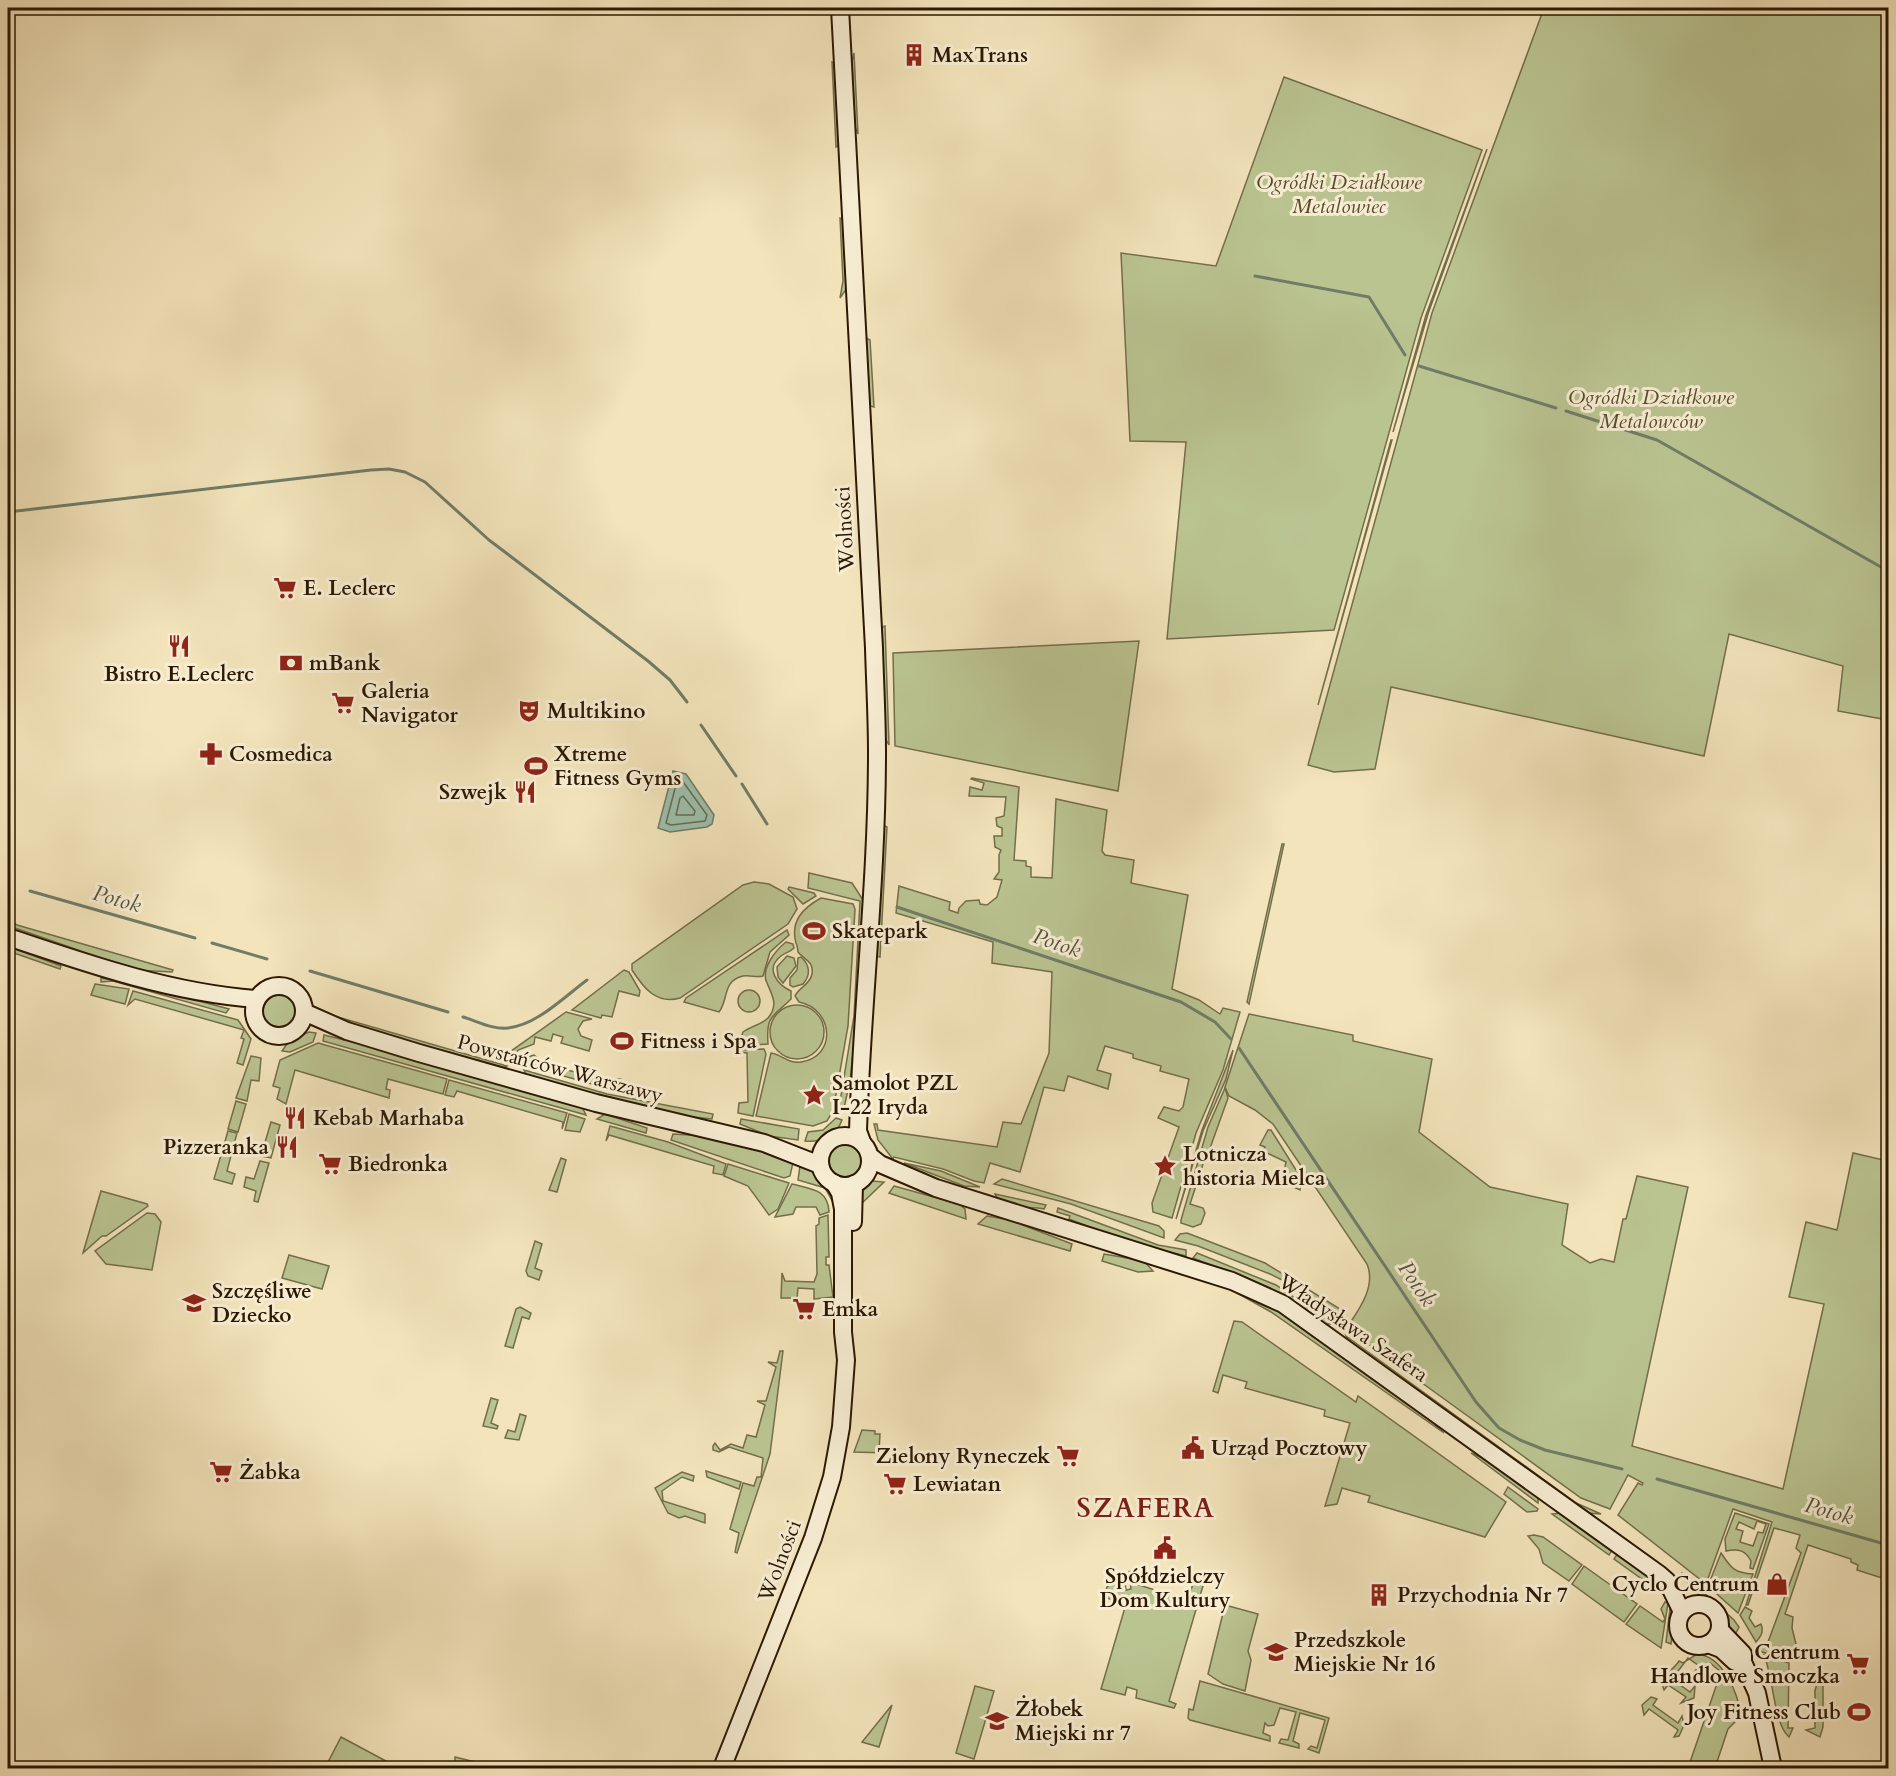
<svg xmlns="http://www.w3.org/2000/svg" width="1896" height="1776" viewBox="0 0 1896 1776" font-family="Cardo,serif">
<style>
.green{fill:#bac491;stroke:#736e4a;stroke-width:1.5;fill-rule:evenodd}
.water{fill:#9dbfab;stroke:#707c67;stroke-width:1.5}
.lines{fill:none;stroke-linecap:round;stroke-linejoin:round}
.shore{stroke:#646c56;stroke-width:1.5}
.stream{stroke:#707c67;stroke-width:3}
.secondary-casing{stroke:#2c1802;stroke-width:20}
.secondary{stroke:#f7edd3;stroke-width:16}
.labels{text-anchor:middle;dominant-baseline:central;stroke-width:6;stroke-linejoin:round;paint-order:stroke}
.poi-label{font-size:21px;font-weight:bold;fill:#2c1802;stroke:#f7edd3;text-anchor:start}
.park-label{font-size:21px;font-style:italic;fill:#574c2d;stroke:#f7edd3}
.street-label{font-size:21px;fill:#2c1802;stroke:#f7edd3}
.water-label{font-size:22px;font-style:italic;fill:#54523d;stroke:#f7edd3}
.district-label{font-size:27px;font-weight:bold;letter-spacing:1.5px;fill:#7a1f14;stroke:#f7edd3}
</style>
<rect width="100%" height="100%" fill="#f3e4bb"/>
<filter id="stains"><feTurbulence type="fractalNoise" baseFrequency=".00333" numOctaves="4"/><feColorMatrix values="0 0 0 0 .2 0 0 0 0 .09 0 0 0 0 .02 0 0 0 .5 -.17"/></filter>
<radialGradient id="worn" r=".72"><stop offset=".6" stop-color="#630" stop-opacity="0"/><stop offset="1" stop-color="#630" stop-opacity=".3"/></radialGradient>
<g class="green">
<polygon points="1544,8 1888,8 1888,720 1838,711 1843,666 1729,634 1704,756 1391,687 1375,769 1334,772 1308,765 1432,313"/>
<polygon points="854,53 858,134 855,127 852,61"/>
<polygon points="832,62 835,63 839,145 836,147"/>
<polygon points="1284,77 1482,150 1421,318 1334,630 1167,639 1186,442 1130,441 1121,253 1216,266"/>
<polygon points="1487,149 1428,314 1393,432 1426,315"/>
<polygon points="840,218 843,219 847,288 840,298 843,281"/>
<polygon points="866,338 870,340 874,407 870,406"/>
<polygon points="1391,440 1392,440 1318,705"/>
<polygon points="885,626 889,745 885,738 882,627"/>
<polygon points="1139,641 1118,791 895,746 893,653"/>
<polygon points="972,778 1019,787 1014,860 1026,861 1026,866 1031,867 1031,877 1052,878 1056,799 1107,810 1102,851 1105,855 1134,860 1131,883 1188,895 1172,989 1199,1000 1220,1014 1223,1008 1240,1012 1223,1070 1196,1133 1172,1218 1153,1212 1152,1203 1179,1127 1158,1118 1164,1107 1179,1111 1183,1107 1189,1079 1160,1071 1161,1066 1133,1058 1133,1054 1105,1046 1097,1070 1111,1074 1108,1089 1068,1076 1064,1091 1044,1087 1020,1172 990,1163 984,1183 974,1181 943,1169 894,1157 893,1159 878,1140 874,1124 877,1124 878,1130 997,1147 1003,1122 1021,1124 1049,1053 1052,972 992,963 993,942 896,913 899,886 950,902 949,910 958,913 959,908 966,901 979,900 980,904 987,905 997,897 1002,880 994,879 999,872 999,855 1001,850 995,847 994,836 1002,836 1002,828 997,826 996,818 1004,816 1006,797 969,796 970,787 982,790 984,783 971,779"/>
<polygon points="883,825 887,827 880,957 876,956"/>
<polygon points="1282,844 1284,844 1249,1004 1247,1002"/>
<polygon points="809,873 852,883 863,900 856,1027 850,1081 844,1108 839,1108 854,1016 860,901 808,888"/>
<path d="M754 882 769 884 793 897 797 909 788 924 680 998C656 1005 643 987 632 970V964L743 885Z"/>
<polygon points="789,887 814,893 816,896 803,904 788,889"/>
<path d="M821 898 853 904 855 909 848 1026 833 1111 827 1121 813 1126 756 1116 771 1053C781 1054 788 1064 801 1062 837 1057 834 1009 799 1002L795 996C799 987 810 985 812 974 814 961 804 960 798 952 798 951 797 944 796 943 790 921 803 908 821 898Z"/>
<polygon points="9,912 11,921 17,925 173,970 172,972 135,970 15,928 8,920"/>
<path d="M787 930 789 935 770 952 763 976C757 978 751 975 743 976 722 981 729 999 719 1012L684 1002 686 998Z"/>
<path d="M786 942 793 944 794 948C789 953 786 952 781 956 764 969 778 985 791 991V999C772 1018 766 1015 768 1044L738 1046 743 1032C751 1026 761 1025 768 1018 779 1005 772 995 767 983 760 969 776 950 786 942Z"/>
<polygon points="8,946 61,966 60,969 8,951"/>
<polygon points="787,956 794,958 796,966 783,983 778,977 777,967"/>
<path d="M801 957C810 965 811 975 803 984L793 987 790 985V978L797 970 798 958Z"/>
<polygon points="624,970 629,972 640,991 639,996 619,991 612,1017 602,1015 601,1018 572,1010"/>
<polygon points="101,978 127,982 229,1009 226,1013 113,981 101,982"/>
<polygon points="95,984 129,989 125,1004 91,995"/>
<circle cx="749" cy="1001" r="11"/>
<polygon points="133,991 238,1020 251,1039 243,1065 237,1063 244,1039 241,1038 244,1030 135,999 128,1005"/>
<circle cx="280" cy="1012" r="17"/>
<circle cx="797" cy="1032" r="27"/>
<polygon points="566,1012 592,1019 583,1021 578,1029 581,1036 592,1040 589,1051 561,1043 563,1037 553,1034 551,1041 535,1037 534,1044 518,1050 511,1061 507,1059 507,1054"/>
<path d="M1249 1014 1353 1035V1041L1432 1059 1419 1132 1490 1187 1568 1204 1562 1245 1590 1263 1601 1259 1614 1262 1623 1219H1626L1637 1176 1688 1187 1632 1446 1783 1489 1824 1304 1789 1297 1806 1222 1837 1230 1853 1153 1888 1161V1580L1857 1570 1858 1565 1851 1562V1559L1808 1545 1785 1614 1793 1617 1792 1628 1797 1648H1789V1660L1762 1652 1760 1649 1768 1642 1801 1553 1796 1548 1800 1535 1774 1528 1748 1605H1746L1772 1522 1733 1509 1706 1584 1618 1515 1638 1483 1642 1485 1643 1483 1628 1475 1610 1509 1581 1498 1353 1333 1348 1326C1360 1308 1376 1286 1367 1264L1273 1124 1255 1110 1229 1096 1225 1087Z"/>
<polygon points="331,1015 507,1066 502,1069 496,1069 329,1017"/>
<polygon points="309,1032 316,1033 313,1042 290,1052 282,1051 289,1041"/>
<polygon points="324,1035 393,1052 582,1107 586,1115 323,1041"/>
<polygon points="318,1043 447,1079 443,1094 388,1079 386,1089 390,1090 389,1098 295,1070 286,1104 277,1099 280,1088 273,1086 280,1060"/>
<polygon points="764,1049 766,1054 753,1116 738,1113 739,1103 748,1102 747,1053 738,1052 739,1050"/>
<polygon points="1233,1050 1226,1079 1203,1131 1176,1219 1202,1130"/>
<polygon points="534,1055 545,1064 601,1079 620,1079 609,1089 522,1064 527,1057"/>
<polygon points="251,1056 261,1058 259,1081 251,1080 247,1101 236,1098"/>
<path d="M524 1070 607 1094 713 1114 712 1119C649 1114 588 1094 527 1076Z"/>
<polygon points="449,1080 567,1113 562,1129 563,1122 457,1091 454,1097 445,1095"/>
<polygon points="1225,1088 1228,1098 1209,1151 1218,1162 1204,1161 1190,1204 1203,1208 1205,1213 1201,1224 1193,1227 1181,1223 1181,1220 1208,1127"/>
<polygon points="236,1101 246,1104 238,1132 228,1129"/>
<polygon points="569,1114 585,1119 580,1132 565,1130"/>
<polygon points="605,1114 647,1128 646,1133 597,1119"/>
<path d="M836 1118 842 1120C837 1135 820 1143 805 1141L808 1132 823 1130Z"/>
<polygon points="741,1119 799,1129 798,1140 769,1136 740,1124"/>
<polygon points="271,1122 280,1125 271,1158 261,1156"/>
<polygon points="610,1126 668,1142 726,1164 723,1175 713,1173 714,1166 609,1135 606,1141"/>
<polygon points="1268,1130 1271,1130 1301,1178 1300,1190 1282,1182 1286,1162 1263,1151 1265,1147 1260,1145"/>
<polygon points="228,1131 237,1133 227,1171 235,1174 232,1184 214,1179"/>
<polygon points="673,1134 705,1136 794,1158 790,1176 784,1178 671,1140"/>
<circle cx="846" cy="1160" r="17"/>
<polygon points="561,1158 566,1160 557,1192 549,1190"/>
<path d="M801 1159C819 1170 831 1185 835 1206L825 1188 798 1180Z"/>
<polygon points="260,1161 269,1163 258,1202 254,1201 256,1191 244,1187 246,1177 254,1179"/>
<polygon points="904,1163 941,1171 980,1187 964,1186"/>
<polygon points="728,1164 789,1183 778,1209 769,1215 748,1186 724,1176"/>
<polygon points="1002,1179 1159,1226 1164,1231 1164,1238 1071,1204 994,1184"/>
<polygon points="872,1181 884,1182 860,1205 860,1188"/>
<path d="M792 1184C811 1189 828 1189 829 1212L820 1215 816 1207H796L793 1214 775 1217Z"/>
<polygon points="894,1186 959,1204 965,1209 966,1219 889,1193"/>
<polygon points="101,1191 147,1204 148,1206 106,1236 102,1236 83,1253"/>
<path d="M995 1194 1046 1205 1044 1209C1030 1205 1003 1212 995 1194Z"/>
<polygon points="1058,1208 1158,1245 1186,1250 1186,1256 1126,1241 1069,1219 1070,1216 1057,1212"/>
<polygon points="147,1213 155,1214 161,1222 152,1270 106,1264 95,1251"/>
<polygon points="828,1215 829,1257 826,1257 826,1265 829,1265 833,1297 814,1299 814,1289 798,1288 797,1298 781,1298 782,1273 785,1281 814,1282 817,1274 816,1226 819,1224 819,1218"/>
<polygon points="987,1216 1010,1220 1072,1244 1070,1251 978,1224"/>
<polygon points="1187,1233 1265,1263 1340,1309 1342,1316 1340,1319 1296,1287 1270,1274 1198,1246 1175,1240 1180,1234"/>
<polygon points="535,1241 542,1244 535,1268 542,1271 539,1280 528,1276 526,1271"/>
<polygon points="1197,1253 1276,1285 1333,1324 1325,1324 1270,1288 1193,1258"/>
<polygon points="1104,1254 1144,1261 1153,1271 1138,1272 1102,1261"/>
<polygon points="289,1255 329,1266 322,1289 282,1278"/>
<polygon points="1209,1280 1272,1305 1416,1407 1444,1433 1271,1312 1230,1289 1209,1283"/>
<polygon points="520,1307 531,1313 529,1319 522,1317 513,1348 505,1346 516,1309"/>
<polygon points="1234,1321 1242,1322 1356,1402 1358,1396 1506,1502 1485,1537 1368,1502 1370,1496 1342,1488 1337,1504 1325,1506 1350,1423 1324,1416 1325,1410 1245,1388 1247,1382 1223,1375 1218,1393 1213,1391"/>
<polygon points="1346,1336 1576,1503 1601,1514 1587,1513 1348,1341"/>
<polygon points="780,1351 783,1351 770,1454 737,1553 735,1552 739,1533 730,1529 743,1483 754,1486 757,1477 761,1477 763,1458 729,1447 719,1452 713,1450 713,1446 715,1443 720,1450 731,1444 743,1448 747,1435 756,1437 765,1405 757,1401 766,1401 776,1367 768,1362 777,1363"/>
<polygon points="491,1398 498,1400 491,1423 498,1426 497,1429 483,1426"/>
<polygon points="520,1414 526,1416 519,1440 505,1438 508,1430 515,1432"/>
<polygon points="862,1430 875,1431 875,1434 880,1434 879,1451 888,1453 854,1452"/>
<polygon points="1471,1453 1492,1462 1538,1497 1538,1503"/>
<polygon points="706,1471 741,1482 739,1489 707,1477"/>
<polygon points="682,1472 694,1476 693,1481 682,1477 662,1491 663,1501 705,1514 705,1523 685,1516 679,1518 668,1513 655,1488"/>
<polygon points="1508,1487 1538,1509 1537,1511 1527,1512 1504,1494"/>
<polygon points="1561,1513 1613,1549 1609,1555 1552,1514"/>
<path d="M1735 1513 1769 1524 1753 1569 1750 1568 1751 1561C1746 1551 1739 1548 1726 1551L1725 1539ZM1757 1521 1766 1524 1763 1533 1758 1532 1753 1546 1740 1542 1743 1531 1736 1529 1739 1522 1754 1529Z"/>
<polygon points="1534,1535 1543,1537 1582,1565 1569,1581 1543,1563 1539,1549 1528,1536"/>
<polygon points="1618,1553 1649,1575 1672,1598 1675,1609 1671,1644 1666,1642 1671,1600 1614,1559"/>
<path d="M1721 1553C1731 1568 1734 1573 1753 1574L1738 1613 1708 1586Z"/>
<polygon points="1584,1566 1637,1604 1624,1622 1572,1584"/>
<polygon points="1139,1567 1136,1584 1161,1592 1160,1596 1166,1598 1168,1594 1188,1599 1194,1581 1200,1578 1205,1579 1169,1701 1176,1704 1174,1708 1136,1698 1137,1690 1127,1687 1125,1695 1101,1689 1126,1604 1104,1597 1107,1587 1124,1574 1126,1590 1131,1589 1129,1572"/>
<polygon points="1682,1573 1734,1620 1739,1627 1733,1639 1721,1610 1702,1598 1681,1575"/>
<polygon points="1665,1602 1668,1603 1661,1648 1626,1624 1640,1606 1663,1622 1665,1619 1661,1609"/>
<polygon points="1225,1605 1258,1614 1248,1651 1251,1660 1245,1691 1223,1684 1208,1674"/>
<path d="M1745 1607 1752 1611 1749 1618 1755 1627 1761 1624C1764 1632 1761 1636 1756 1642L1740 1615Z"/>
<path d="M1697 1654C1723 1656 1738 1693 1741 1716L1728 1729 1715 1768H1688L1721 1672 1710 1663 1702 1671H1695L1699 1666 1688 1658 1672 1679 1690 1692 1695 1686 1694 1698 1681 1703 1686 1697 1668 1685 1664 1690C1658 1676 1673 1671 1679 1661L1683 1663Z"/>
<path d="M1764 1655 1789 1663 1788 1728H1793L1789 1737C1774 1725 1773 1676 1764 1655Z"/>
<polygon points="1819,1678 1823,1682 1823,1727 1820,1737 1806,1730 1815,1728 1815,1690"/>
<polygon points="1200,1681 1329,1718 1319,1753 1308,1749 1311,1746 1317,1748 1325,1720 1300,1713 1293,1741 1299,1744 1299,1748 1279,1743 1281,1739 1288,1740 1296,1712 1280,1708 1274,1725 1268,1726 1265,1723 1263,1733 1270,1736 1270,1741 1190,1720 1188,1718 1189,1709 1193,1710"/>
<polygon points="975,1686 994,1691 974,1759 956,1753"/>
<polygon points="1651,1697 1657,1699 1653,1705 1678,1723 1682,1716 1684,1725 1679,1736 1674,1737 1678,1730 1649,1709 1644,1715 1642,1705"/>
<polygon points="892,1705 879,1747 862,1742"/>
<polygon points="341,1737 399,1768 325,1768"/>
<polygon points="455,1757 499,1768 455,1768"/>
</g>
<polygon class="water" points="673,771 686,774 714,815 712,824 707,827 670,832 658,828"/>
<g class="lines">
<g class="shore">
<polygon points="681,779 707,815 705,821 671,825 666,823 677,781"/>
<polygon points="683,796 695,811 694,815 676,815 680,798"/>
</g>
<g class="stream">
<polyline points="1255,276 1369,297 1405,355"/>
<polyline points="1419,366 1556,408"/>
<polyline points="1566,411 1657,440 1888,571"/>
<polyline points="8,512 371,470 389,469 405,472 425,482 489,540 648,661 670,680 687,702"/>
<polyline points="701,725 736,776"/>
<polyline points="742,784 767,824"/>
<polyline points="30,891 195,938"/>
<polyline points="897,907 1181,1002 1215,1022 1231,1039"/>
<polyline points="212,943 267,959"/>
<polyline points="310,971 448,1012"/>
<path d="M463 1017C477 1021 493 1030 508 1028 537 1025 564 997 587 980"/>
<polyline points="1239,1048 1476,1402 1499,1428 1520,1440 1545,1450 1622,1469"/>
<polyline points="1657,1479 1888,1545"/>
</g>
<g class="secondary-casing">
<g id="secondary">
<path d="M840 8 874 648C875 683 877 718 877 753 877 879 862 1005 858 1131L862 1142"/>
<path d="M8 937C88 964 172 993 257 999"/>
<circle cx="279" cy="1011" r="25"/>
<polyline points="304,1012 347,1031 419,1053 596,1103 764,1143 820,1165"/>
<circle cx="845" cy="1161" r="25"/>
<polyline points="870,1156 880,1164 936,1188 1232,1281 1283,1304 1659,1574 1667,1581 1682,1612"/>
<polyline points="853,1222 854,1184"/>
<circle cx="1699" cy="1625" r="21"/>
<polyline points="1720,1630 1743,1654 1743,1662 1757,1693 1773,1768"/>
<polyline points="1708,1644 1721,1649 1735,1662 1743,1662"/>
<polyline points="722,1768 813,1538 832,1477 841,1427 846,1360 843,1332 843,1209 840,1193 834,1183"/>
</g>
</g>
<use href="#secondary" class="secondary"/>
</g>
<defs>
<g id="building-bare" transform="scale(1.8)"><path d="M-4-6H4V6H1V3H-1V6H-4ZM-2.5-4.3h1.7v1.8h-1.7ZM.8-4.3h1.7v1.8H.8ZM-2.5-1h1.7V.8h-1.7ZM.8-1h1.7V.8H.8Z" fill="#8f2418" stroke="#f7edd3" stroke-width="2.5" paint-order="stroke"/></g>
<g id="supermarket-bare" transform="scale(1.8)"><path d="M-6-5.5h2.5l.6 2H6L4.5 2H-2.5L-4.4-4H-6ZM-1.5 3.2a1.3 1.3 0 1 0 .1 0ZM3 3.2a1.3 1.3 0 1 0 .1 0Z" fill="#8f2418" stroke="#f7edd3" stroke-width="2.5" paint-order="stroke"/></g>
<g id="restaurant-bare" transform="scale(1.8)"><path d="M-5-6h1v4h1v-4h1v4h1v-4h1v5L-1.5 .5V6h-2V.5L-5-1ZM5-6V6H3V1.5H1.5Q1.5-4 5-6Z" fill="#8f2418" stroke="#f7edd3" stroke-width="2.5" paint-order="stroke"/></g>
<g id="bank-bare" transform="scale(1.8)"><path d="M-6-4H6V4H-6ZM0-2.3a2.3 2.3 0 1 0 0 4.6a2.3 2.3 0 1 0 0-4.6Z" fill="#8f2418" stroke="#f7edd3" stroke-width="2.5" paint-order="stroke"/></g>
<g id="theatre-bare" transform="scale(1.8)"><path d="M-5-5.5Q0-4 5-5.5V0Q5 5 0 6Q-5 5-5 0ZM-3.3-2.5H-1v1.5H-3.3ZM1-2.5H3.3v1.5H1ZM-2.8 1Q0 5.5 2.8 1Z" fill="#8f2418" stroke="#f7edd3" stroke-width="2.5" paint-order="stroke"/></g>
<g id="pharmacy-bare" transform="scale(1.8)"><path d="M-2-6h4v4h4v4h-4v4h-4v-4h-4v-4h4Z" fill="#8f2418" stroke="#f7edd3" stroke-width="2.5" paint-order="stroke"/></g>
<g id="stadium-bare" transform="scale(1.8)"><path d="M0-5a6.5 5 0 1 0 0 10a6.5 5 0 1 0 0-10ZM-3.5-1.8h7v3.6h-7Z" fill="#8f2418" stroke="#f7edd3" stroke-width="2.5" paint-order="stroke"/></g>
<g id="sight-bare" transform="scale(1.8)"><path d="M0-6L1.8-2.2L6-1.7L2.9 1.2L3.7 5.4L0 3.3L-3.7 5.4L-2.9 1.2L-6-1.7L-1.8-2.2Z" fill="#8f2418" stroke="#f7edd3" stroke-width="2.5" paint-order="stroke"/></g>
<g id="school-bare" transform="scale(1.8)"><path d="M0-5L7-2L0 1L-7-2ZM-4 1L0 2.5L4 1V4Q0 6-4 4Z" fill="#8f2418" stroke="#f7edd3" stroke-width="2.5" paint-order="stroke"/></g>
<g id="civic-bare" transform="scale(1.8)"><path d="M-.6-6.5H3V-4.5H.6V-3L4-1V1h2V6H-6V1h2V-1L-.6-3ZM-1.2 2.5V6h2.4V2.5Z" fill="#8f2418" stroke="#f7edd3" stroke-width="2.5" paint-order="stroke"/></g>
<g id="shop-bare" transform="scale(1.8)"><path d="M-5-2.5h2.3a2.7 3.5 0 0 1 5.4 0H5L5.5 6h-11ZM-1.5-2.5h3a1.5 2.3 0 0 0-3 0Z" fill="#8f2418" stroke="#f7edd3" stroke-width="2.5" paint-order="stroke"/></g>
</defs>
<g fill-rule="evenodd">
<use href="#building-bare" x="914" y="55"/>
<use href="#supermarket-bare" x="285" y="588"/>
<use href="#restaurant-bare" x="179" y="646"/>
<use href="#bank-bare" x="291" y="663"/>
<use href="#supermarket-bare" x="343" y="703"/>
<use href="#theatre-bare" x="529" y="711"/>
<use href="#pharmacy-bare" x="211" y="754"/>
<use href="#stadium-bare" x="536" y="766"/>
<use href="#restaurant-bare" x="525" y="792"/>
<use href="#stadium-bare" x="814" y="931"/>
<use href="#stadium-bare" x="622" y="1041"/>
<use href="#sight-bare" x="814" y="1095"/>
<use href="#restaurant-bare" x="295" y="1118"/>
<use href="#restaurant-bare" x="287" y="1147"/>
<use href="#supermarket-bare" x="330" y="1164"/>
<use href="#sight-bare" x="1165" y="1166"/>
<use href="#school-bare" x="194" y="1303"/>
<use href="#supermarket-bare" x="804" y="1309"/>
<use href="#civic-bare" x="1193" y="1448"/>
<use href="#supermarket-bare" x="1068" y="1456"/>
<use href="#supermarket-bare" x="221" y="1472"/>
<use href="#supermarket-bare" x="895" y="1484"/>
<use href="#civic-bare" x="1165" y="1548"/>
<use href="#shop-bare" x="1777" y="1584"/>
<use href="#building-bare" x="1379" y="1595"/>
<use href="#school-bare" x="1276" y="1652"/>
<use href="#supermarket-bare" x="1858" y="1664"/>
<use href="#stadium-bare" x="1859" y="1712"/>
<use href="#school-bare" x="997" y="1721"/>
</g>
<g class="labels">
<g class="poi-label">
<text x="932" y="55">MaxTrans</text>
<text x="303" y="588">E. Leclerc</text>
<text x="309" y="663">mBank</text>
<text x="179" y="674" text-anchor="middle">Bistro E.Leclerc</text>
<text x="361" y="691">Galeria<tspan x="361" dy="24">Navigator</tspan></text>
<text x="547" y="711">Multikino</text>
<text x="229" y="754">Cosmedica</text>
<text x="554" y="754">Xtreme<tspan x="554" dy="24">Fitness Gyms</tspan></text>
<text x="507" y="792" text-anchor="end">Szwejk</text>
<text x="832" y="931">Skatepark</text>
<text x="640" y="1041">Fitness i Spa</text>
<text x="832" y="1083">Samolot PZL<tspan x="832" dy="24">I-22 Iryda</tspan></text>
<text x="313" y="1118">Kebab Marhaba</text>
<text x="269" y="1147" text-anchor="end">Pizzeranka</text>
<text x="1183" y="1154">Lotnicza<tspan x="1183" dy="24">historia Mielca</tspan></text>
<text x="348" y="1164">Biedronka</text>
<text x="212" y="1291">Szczęśliwe<tspan x="212" dy="24">Dziecko</tspan></text>
<text x="822" y="1309">Emka</text>
<text x="1211" y="1448">Urząd Pocztowy</text>
<text x="1050" y="1456" text-anchor="end">Zielony Ryneczek</text>
<text x="239" y="1472">Żabka</text>
<text x="913" y="1484">Lewiatan</text>
<text x="1165" y="1576" text-anchor="middle">Spółdzielczy<tspan x="1165" dy="24">Dom Kultury</tspan></text>
<text x="1759" y="1584" text-anchor="end">Cyclo Centrum</text>
<text x="1397" y="1595">Przychodnia Nr 7</text>
<text x="1294" y="1640">Przedszkole<tspan x="1294" dy="24">Miejskie Nr 16</tspan></text>
<text x="1840" y="1652" text-anchor="end">Centrum<tspan x="1840" dy="24">Handlowe Smoczka</tspan></text>
<text x="1015" y="1709">Żłobek<tspan x="1015" dy="24">Miejski nr 7</tspan></text>
<text x="1841" y="1712" text-anchor="end">Joy Fitness Club</text>
</g>
<g class="park-label">
<text x="1339" y="182">Ogródki Działkowe<tspan x="1339" dy="24">Metalowiec</tspan></text>
<text x="1651" y="397">Ogródki Działkowe<tspan x="1651" dy="24">Metalowców</tspan></text>
</g>
<g class="street-label">
<text transform="translate(845 529) rotate(-93)">Wolności</text>
<text transform="translate(560 1069) rotate(15)">Powstańców Warszawy</text>
<text transform="translate(1353 1328) rotate(34)">Władysława Szafera</text>
<text transform="translate(780 1561) rotate(-69)">Wolności</text>
</g>
<g class="water-label">
<text transform="translate(117 899) rotate(16)">Potok</text>
<text transform="translate(1057 943) rotate(19)">Potok</text>
<text transform="translate(1417 1284) rotate(56)">Potok</text>
<text transform="translate(1829 1511) rotate(16)">Potok</text>
</g>
<g class="district-label">
<text x="1146" y="1508">SZAFERA</text>
</g>
</g>
<rect width="1896" height="1776" fill="none" stroke="#f3e4bb" stroke-width="30"/>
<rect x="9" y="9" width="1878" height="1758" fill="none" stroke="#2c1802" stroke-width="3"/>
<rect x="15" y="15" width="1866" height="1746" fill="none" stroke="#2c1802" stroke-width="1.5"/>
<rect width="100%" height="100%" filter="url(#stains)"/>
<rect width="100%" height="100%" fill="url(#worn)"/>
</svg>
